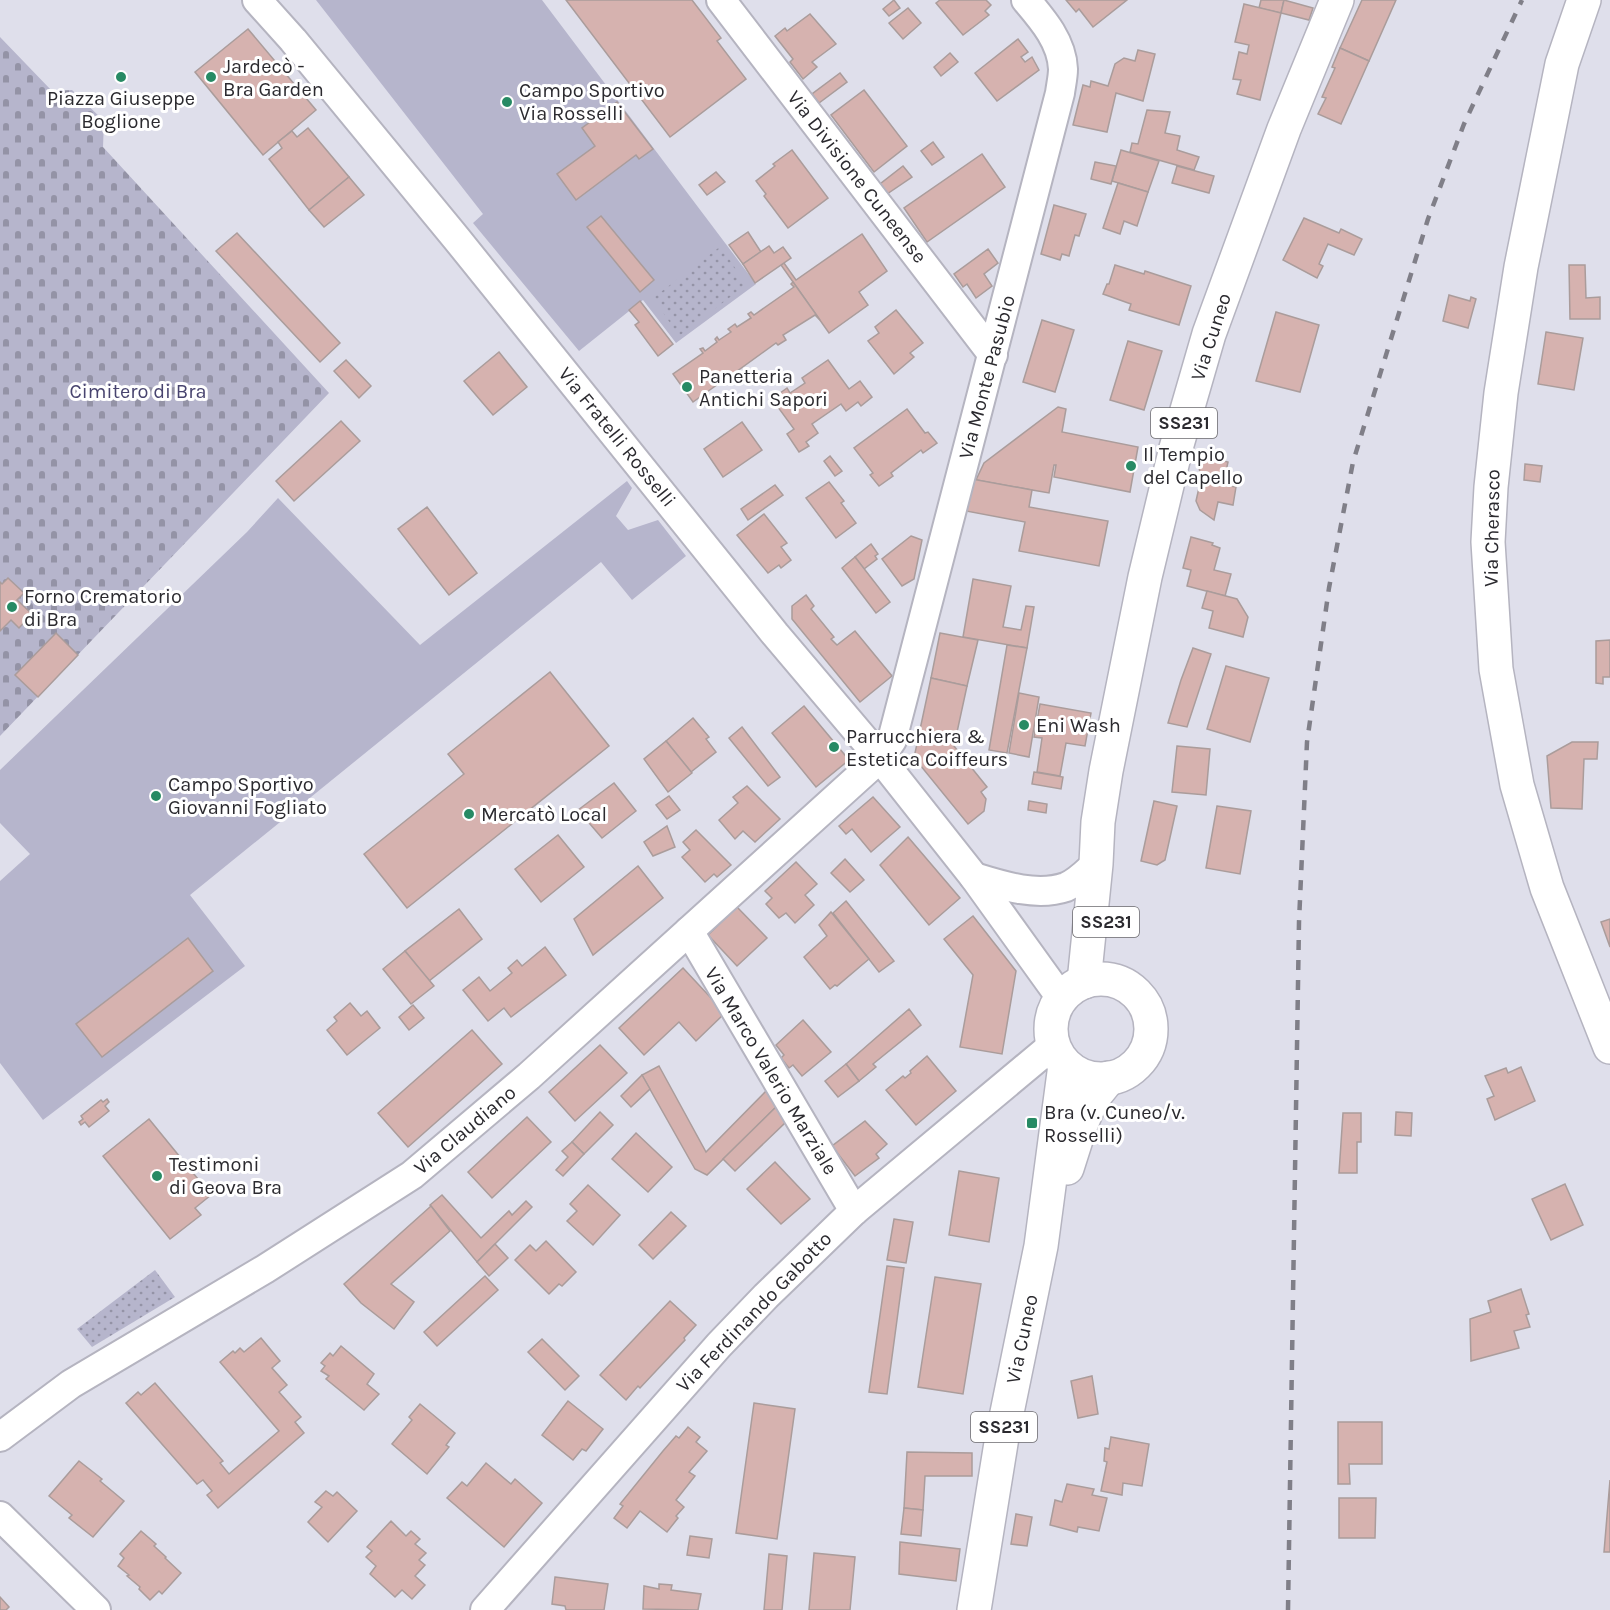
<svg xmlns="http://www.w3.org/2000/svg" width="1610" height="1610" viewBox="0 0 1610 1610" font-family="Karla,sans-serif">
<style>
.grass{fill:#b6b5cc}
.cemetery{fill:url(#cemetery-stones)}
.park{fill:url(#park-dots)}
.building{fill:#d6b2af;stroke:#aa9c9b;stroke-width:1.5}
.lines{fill:none;stroke-linecap:round;stroke-linejoin:round}
.minor-casing{stroke:#b5b4c0;stroke-width:32}
.secondary-casing{stroke:#b5b4c0;stroke-width:36}
.primary-casing{stroke:#b5b4c0;stroke-width:36}
.minor{stroke:#fff;stroke-width:28}
.secondary{stroke:#fff;stroke-width:33}
.primary{stroke:#fff;stroke-width:33}
.rail{stroke:#807f88;stroke-width:4.5;stroke-dasharray:10 10;stroke-linecap:butt}
.poi-dot{fill:#278a64;stroke:#fff;stroke-width:2}
.labels{text-anchor:middle;dominant-baseline:central;stroke-width:6;stroke-linejoin:round;paint-order:stroke}
.shield{fill:#fff;stroke:#6b6a6d;stroke-width:1.5}
.shield-label{font-size:18px;font-weight:bold;fill:#2b2a2f}
.poi-label{font-size:20px;fill:#2b2a2f;stroke:#fff;text-anchor:start}
.street-label{font-size:20px;fill:#2b2a2f;stroke:#fff}
.park-label{font-size:20px;fill:#48446f;stroke:#fff}
</style>
<defs>
<pattern id="cemetery-stones" width="16" height="16" patternUnits="userSpaceOnUse" patternTransform="scale(1.5)"><rect width="16" height="16" fill="#b6b5cc"/><path d="M2 7V4a2 2 0 0 1 4 0v3zM10 15v-3a2 2 0 0 1 4 0v3z" fill="#9493a6"/></pattern>
<pattern id="park-dots" width="8" height="8" patternUnits="userSpaceOnUse" patternTransform="scale(1.5)"><rect width="8" height="8" fill="#b6b5cc"/><path d="M2 2h.1M6 6h.1" fill="none" stroke="#9493a6" stroke-width="1.8" stroke-linecap="round"/></pattern>
</defs>
<rect width="100%" height="100%" fill="#dfdfeb"/>
<g class="grass">
<polygon points="316,0 542,0 756,284 676,343 643,300 579,351 473,223 483,214"/>
<polygon points="627,481 632,488 616,516 628,530 658,520 686,556 632,600 601,562 190,895 245,966 43,1120 0,1063 0,881 30,854 0,823 0,770 247,532 278,498 420,645"/>
</g>
<polygon class="cemetery" points="0,37 52,91 72,90 104,121 103,147 329,393 0,736"/>
<g class="park">
<polygon points="721,246 746,285 679,336 653,298"/>
<polygon points="155,1270 175,1297 92,1347 77,1329"/>
</g>
<g class="building">
<polygon points="566,0 692,0 721,38 717,41 746,79 670,137"/>
<polygon points="894,0 900,8 889,16 883,9"/>
<polygon points="940,0 986,0 991,5 985,11 989,15 963,35 936,3"/>
<polygon points="1066,0 1127,0 1093,27 1079,9 1076,12"/>
<polygon points="1261,0 1284,0 1281,13 1259,8"/>
<polygon points="1284,0 1313,8 1309,20 1281,13"/>
<polygon points="1362,0 1396,0 1369,61 1340,48"/>
<polygon points="1244,4 1281,13 1260,100 1237,94 1241,80 1233,79 1239,52 1247,54 1249,45 1235,42"/>
<polygon points="908,8 921,23 903,39 889,23"/>
<polygon points="810,14 836,44 812,62 817,67 803,79 790,62 793,59 775,36 785,28 787,31"/>
<polygon points="248,29 316,110 263,155 195,72"/>
<polygon points="1018,39 1028,52 1021,57 1025,62 1032,57 1039,70 997,101 975,73"/>
<polygon points="1340,48 1369,61 1341,124 1318,114 1326,98 1322,97 1335,68 1332,67"/>
<polygon points="1138,50 1155,54 1143,101 1116,93 1107,132 1073,125 1083,85 1090,87 1091,81 1108,86 1115,64 1124,58 1135,61"/>
<polygon points="950,53 958,62 941,76 934,67"/>
<polygon points="840,73 847,82 819,103 812,94"/>
<polygon points="864,90 907,146 874,172 831,115"/>
<polygon points="617,102 653,149 639,159 636,155 576,200 557,174 595,146 582,128"/>
<polygon points="1147,110 1170,112 1165,133 1180,136 1177,150 1199,157 1194,170 1130,152 1132,143 1138,144"/>
<polygon points="308,128 349,177 309,210 269,159 282,148 278,142 292,131 297,137"/>
<polygon points="933,142 944,157 932,165 921,151"/>
<polygon points="792,150 828,198 788,228 764,196 766,194 756,181 775,166 773,164"/>
<polygon points="1121,150 1159,161 1148,192 1112,181"/>
<polygon points="982,154 1005,187 927,242 904,208"/>
<polygon points="1095,162 1116,166 1111,184 1091,179"/>
<polygon points="903,166 912,177 887,194 880,184"/>
<polygon points="1177,166 1214,176 1209,193 1172,183"/>
<polygon points="716,172 725,182 707,195 699,185"/>
<polygon points="349,177 364,195 324,227 309,210"/>
<polygon points="1118,183 1148,192 1137,226 1124,221 1120,234 1103,228"/>
<polygon points="1054,205 1086,214 1079,236 1075,235 1069,256 1062,254 1060,260 1041,254"/>
<polygon points="601,216 654,280 640,292 587,227"/>
<polygon points="1304,218 1339,233 1341,229 1362,239 1354,255 1328,244 1319,264 1323,266 1317,278 1283,260"/>
<polygon points="748,232 761,252 743,264 729,245"/>
<polygon points="237,233 340,343 320,362 216,251"/>
<polygon points="862,234 887,271 859,292 868,305 829,333 781,265 784,263 796,280"/>
<polygon points="769,246 774,253 783,247 791,258 755,283 743,264"/>
<polygon points="988,249 998,263 984,274 992,286 976,298 967,284 963,287 954,274"/>
<polygon points="1115,265 1144,274 1145,271 1191,286 1179,325 1129,310 1131,304 1103,294 1107,284 1109,284"/>
<polygon points="1569,265 1585,265 1586,298 1600,297 1600,319 1570,319"/>
<polygon points="793,282 820,320 815,315 783,335 786,340 778,345 776,343 733,374 732,373 728,375 731,379 726,383 723,385 721,382 693,402 673,374 703,353 700,349 703,348 705,351 717,342 715,339 717,337 719,340 731,332 728,329 735,324 737,327 751,318 748,314 751,312 754,315 794,287 791,284"/>
<polygon points="1449,295 1470,301 1471,297 1476,299 1468,328 1443,321"/>
<polygon points="640,301 673,344 658,356 635,325 639,322 629,310"/>
<polygon points="896,310 923,343 910,353 914,357 894,374 868,341 879,333 875,327"/>
<polygon points="1276,312 1319,325 1300,392 1256,381"/>
<polygon points="1042,320 1074,330 1055,392 1023,382"/>
<polygon points="1546,332 1583,338 1574,390 1538,384"/>
<polygon points="1128,341 1162,351 1144,410 1110,400"/>
<polygon points="499,352 527,387 493,415 464,381"/>
<polygon points="346,360 371,386 359,398 334,371"/>
<polygon points="828,360 849,389 860,381 872,397 861,406 858,402 846,411 841,404 812,424 818,433 806,442 809,446 799,452 787,434 794,429 772,399 787,388 790,393 805,383 802,378"/>
<polygon points="1058,407 1066,409 1062,432 1138,447 1130,492 1054,477 1056,465 1054,465 1049,493 976,480 984,463"/>
<polygon points="907,409 925,433 928,432 937,443 923,453 921,450 891,473 893,476 879,486 870,475 873,473 854,448"/>
<polygon points="341,421 360,441 294,501 276,481"/>
<polygon points="742,422 762,450 723,477 704,449"/>
<polygon points="830,456 842,471 835,476 824,461"/>
<polygon points="1203,456 1228,462 1223,485 1236,487 1233,505 1218,502 1214,520 1200,510 1196,501 1201,479 1199,467"/>
<polygon points="1525,464 1542,466 1540,482 1524,480"/>
<polygon points="972,479 1032,490 1029,507 1108,521 1099,566 1019,551 1025,522 966,511"/>
<polygon points="829,482 844,501 841,503 856,523 836,538 806,498"/>
<polygon points="775,485 783,495 748,520 741,509"/>
<polygon points="427,507 477,573 449,595 398,529"/>
<polygon points="764,514 787,543 781,547 791,560 781,568 779,565 768,573 737,535"/>
<polygon points="911,536 922,540 914,579 902,586 882,559"/>
<polygon points="1191,537 1213,543 1212,545 1220,548 1214,570 1231,574 1225,596 1187,586 1191,570 1183,568"/>
<polygon points="871,544 878,554 875,556 877,559 864,569 855,557"/>
<polygon points="855,557 890,602 876,613 842,568"/>
<polygon points="8,578 24,593 17,600 32,614 19,628 11,620 0,631 0,582 2,584"/>
<polygon points="973,579 1011,586 1003,627 1021,630 1026,606 1034,607 1027,648 963,637"/>
<polygon points="1207,591 1237,599 1248,617 1243,637 1209,628 1213,611 1202,608"/>
<polygon points="806,595 814,606 811,609 834,637 831,639 837,645 855,631 892,676 860,702 792,619 792,606"/>
<polygon points="56,633 78,655 38,697 15,675"/>
<polygon points="940,633 978,640 967,686 931,678"/>
<polygon points="1610,640 1610,677 1603,677 1603,684 1596,683 1596,641"/>
<polygon points="1007,645 1027,648 1007,753 989,750"/>
<polygon points="1193,648 1211,654 1187,727 1168,723 1181,680"/>
<polygon points="1226,666 1269,678 1250,742 1207,729"/>
<polygon points="550,672 609,746 407,908 364,854 464,774 448,754"/>
<polygon points="931,678 967,686 954,746 987,787 981,792 986,799 984,811 968,824 916,760 915,753"/>
<polygon points="1019,693 1039,697 1029,757 1009,753"/>
<polygon points="1040,704 1091,713 1085,746 1066,743 1060,776 1037,772 1042,738 1034,737"/>
<polygon points="804,706 849,760 816,787 772,733"/>
<polygon points="693,718 709,737 706,739 716,752 691,772 666,741"/>
<polygon points="742,727 780,777 768,786 729,738"/>
<polygon points="666,741 692,773 668,792 644,759"/>
<polygon points="1572,742 1598,742 1597,759 1584,759 1582,809 1551,808 1547,756"/>
<polygon points="1177,746 1210,749 1206,795 1172,792"/>
<polygon points="1034,772 1063,777 1061,789 1032,784"/>
<polygon points="614,783 636,811 602,838 578,810"/>
<polygon points="747,786 780,819 755,842 743,831 735,839 719,820 738,803 733,797"/>
<polygon points="669,796 680,810 667,819 656,805"/>
<polygon points="873,797 900,827 871,852 852,829 846,834 839,826"/>
<polygon points="1029,801 1047,804 1046,813 1028,810"/>
<polygon points="1154,801 1177,806 1165,860 1157,865 1141,861"/>
<polygon points="1217,806 1251,811 1240,874 1206,868"/>
<polygon points="667,826 675,847 653,856 644,842"/>
<polygon points="696,830 731,865 717,877 714,874 705,882 682,857 690,850 683,842"/>
<polygon points="558,835 584,867 541,902 515,869"/>
<polygon points="908,837 960,898 929,925 880,865"/>
<polygon points="845,859 864,880 850,892 831,873"/>
<polygon points="796,862 817,884 805,895 814,905 795,923 786,913 779,918 766,904 772,898 765,891"/>
<polygon points="638,866 663,898 593,955 574,919"/>
<polygon points="846,901 894,961 879,972 833,913"/>
<polygon points="737,907 767,938 737,966 708,935"/>
<polygon points="459,909 482,939 429,981 405,951"/>
<polygon points="831,912 869,959 837,986 835,985 830,989 804,957 827,936 819,925"/>
<polygon points="973,916 1016,971 1002,1054 960,1047 973,975 944,939"/>
<polygon points="1610,919 1610,947 1601,922"/>
<polygon points="188,938 213,971 102,1057 76,1024"/>
<polygon points="545,947 566,975 511,1017 504,1008 488,1021 463,990 479,977 490,991 512,973 508,968 517,960 522,966"/>
<polygon points="405,951 434,986 411,1004 383,969"/>
<polygon points="683,968 725,1013 696,1041 679,1022 644,1055 619,1028"/>
<polygon points="350,1003 361,1016 367,1011 380,1028 347,1055 327,1030 337,1021 334,1017"/>
<polygon points="413,1005 424,1018 409,1030 399,1017"/>
<polygon points="909,1009 921,1025 873,1064 876,1067 859,1081 846,1064"/>
<polygon points="803,1020 831,1052 802,1076 793,1065 789,1068 781,1058 784,1055 776,1045"/>
<polygon points="472,1030 502,1064 408,1147 378,1113"/>
<polygon points="600,1045 627,1073 575,1121 549,1092"/>
<polygon points="927,1056 956,1091 916,1125 886,1090 903,1076 905,1078 911,1073 910,1071"/>
<polygon points="846,1064 859,1081 838,1097 825,1081"/>
<polygon points="659,1066 706,1152 769,1088 778,1105 707,1175 695,1169 642,1075"/>
<polygon points="1521,1067 1535,1101 1495,1120 1487,1099 1494,1096 1485,1076 1506,1068 1508,1073"/>
<polygon points="642,1075 650,1089 631,1107 621,1096"/>
<polygon points="107,1099 109,1102 105,1106 109,1111 89,1127 85,1122 81,1125 79,1122 83,1119 81,1116 101,1100 103,1102"/>
<polygon points="778,1105 787,1121 735,1171 723,1159"/>
<polygon points="600,1112 613,1125 584,1154 572,1142"/>
<polygon points="1396,1112 1412,1113 1411,1136 1395,1135"/>
<polygon points="1343,1113 1361,1113 1361,1142 1357,1142 1357,1173 1339,1173"/>
<polygon points="527,1117 551,1142 492,1198 468,1172"/>
<polygon points="149,1119 211,1195 195,1208 201,1215 170,1239 103,1156"/>
<polygon points="865,1121 887,1144 876,1154 879,1158 855,1176 832,1146"/>
<polygon points="636,1133 672,1167 648,1192 612,1159"/>
<polygon points="572,1142 584,1154 563,1176 556,1170 568,1157 562,1151"/>
<polygon points="775,1162 810,1199 781,1224 747,1189"/>
<polygon points="959,1171 999,1178 989,1242 949,1235"/>
<polygon points="1565,1184 1583,1225 1551,1240 1532,1199"/>
<polygon points="588,1185 620,1215 593,1245 567,1221 577,1211 570,1204"/>
<polygon points="442,1195 481,1238 509,1211 512,1215 526,1201 532,1207 477,1262 430,1205"/>
<polygon points="431,1206 450,1231 391,1284 414,1302 394,1329 361,1303 344,1284"/>
<polygon points="671,1212 686,1226 653,1259 639,1245"/>
<polygon points="894,1219 913,1222 906,1263 887,1260"/>
<polygon points="546,1241 576,1272 562,1286 559,1284 549,1294 515,1260 530,1245 536,1251"/>
<polygon points="495,1244 508,1258 489,1276 477,1262"/>
<polygon points="887,1266 904,1268 887,1394 869,1392"/>
<polygon points="485,1276 498,1290 437,1346 424,1332"/>
<polygon points="935,1277 981,1284 963,1394 918,1387"/>
<polygon points="1521,1289 1529,1314 1526,1315 1530,1327 1514,1331 1519,1348 1471,1361 1470,1319 1491,1312 1488,1301"/>
<polygon points="670,1301 696,1325 684,1338 685,1340 640,1388 638,1386 626,1400 600,1375"/>
<polygon points="261,1338 280,1361 272,1368 287,1385 279,1392 301,1417 295,1422 304,1433 218,1508 207,1495 212,1491 203,1480 197,1484 126,1403 138,1392 141,1395 155,1383 223,1461 220,1463 229,1474 279,1431 220,1362 233,1351 235,1353 240,1348 244,1352"/>
<polygon points="542,1339 579,1376 565,1390 528,1352"/>
<polygon points="341,1346 374,1374 367,1384 379,1394 364,1410 326,1379 329,1376 321,1371 325,1366 321,1363 330,1353 333,1356"/>
<polygon points="1092,1376 1098,1414 1078,1418 1071,1381"/>
<polygon points="568,1401 603,1429 586,1451 582,1449 573,1460 542,1435"/>
<polygon points="754,1403 795,1409 777,1539 736,1533"/>
<polygon points="420,1404 455,1433 446,1445 449,1447 427,1474 392,1444 412,1420 409,1417"/>
<polygon points="1338,1422 1382,1422 1382,1464 1349,1464 1350,1484 1338,1484"/>
<polygon points="688,1427 700,1437 696,1442 707,1451 689,1472 695,1476 676,1500 684,1507 676,1516 678,1518 667,1532 640,1511 627,1528 614,1518 623,1506 620,1504 663,1451 676,1436 679,1438"/>
<polygon points="1111,1437 1149,1444 1142,1486 1123,1483 1122,1495 1101,1491 1107,1462 1104,1461 1105,1448 1109,1449"/>
<polygon points="907,1452 972,1453 972,1476 925,1476 923,1510 904,1508"/>
<polygon points="79,1461 102,1479 100,1481 124,1501 93,1537 69,1518 72,1515 49,1496"/>
<polygon points="486,1463 511,1484 515,1479 542,1503 504,1547 447,1498 462,1482 467,1486"/>
<polygon points="1610,1480 1610,1552 1604,1552"/>
<polygon points="1067,1484 1094,1489 1092,1495 1107,1498 1099,1531 1078,1527 1077,1532 1050,1525 1055,1500 1062,1502"/>
<polygon points="326,1491 333,1496 337,1492 357,1511 328,1542 308,1522 322,1507 315,1502"/>
<polygon points="1339,1498 1376,1498 1375,1538 1339,1538"/>
<polygon points="904,1508 923,1510 921,1536 901,1534"/>
<polygon points="1016,1514 1032,1517 1027,1546 1011,1544"/>
<polygon points="391,1521 406,1536 411,1531 420,1539 415,1544 426,1553 419,1560 425,1565 415,1576 425,1585 412,1599 402,1590 395,1597 370,1574 376,1566 366,1557 372,1551 367,1547"/>
<polygon points="141,1531 156,1544 154,1546 166,1557 165,1558 181,1573 162,1594 159,1591 150,1600 139,1589 140,1587 127,1576 129,1575 118,1566 124,1558 120,1554"/>
<polygon points="690,1536 712,1539 709,1558 687,1555"/>
<polygon points="900,1542 960,1549 956,1581 899,1574"/>
<polygon points="814,1553 855,1557 850,1610 809,1610"/>
<polygon points="769,1554 787,1556 782,1610 764,1610"/>
<polygon points="555,1577 608,1584 604,1610 566,1610 565,1606 552,1604"/>
<polygon points="659,1584 672,1585 671,1590 701,1594 698,1610 643,1609 644,1586 659,1589"/>
<polygon points="0,1597 9,1607 6,1610 0,1610"/>
</g>
<g class="lines">
<g class="minor-casing">
<g id="minor">
<polyline points="257,0 293,40 456,238 775,634 880,758 974,877 1061,998"/>
<polyline points="721,0 993,355"/>
<path d="M974 877C1003 886 1037 897 1066 887 1078 882 1087 872 1096 864"/>
<polyline points="689,931 854,1211"/>
<path d="M0 1437 71 1384 265 1269 412 1175 529 1076 880 758 892 740 1060 93C1061 85 1063 77 1063 69 1062 42 1043 20 1026 0"/>
<polyline points="0,1516 96,1610"/>
<polyline points="485,1610 719,1345 766,1296 854,1211 1053,1045"/>
</g>
</g>
<g class="secondary-casing">
<polyline id="secondary" points="1584,0 1562,64 1521,267 1501,393 1491,487 1488,542 1496,669 1517,785 1547,888 1610,1047"/>
</g>
<g class="primary-casing">
<g id="primary">
<circle cx="1101" cy="1029" r="50"/>
<polyline points="1084,982 1096,864 1098,822 1106,771 1145,577 1176,448 1209,334 1284,129 1337,0"/>
<polyline points="1067,1168 1081,1124 1092,1099 1109,1078"/>
<polyline points="974,1610 1002,1437 1041,1246 1065,1065"/>
</g>
</g>
<use href="#minor" class="minor"/>
<use href="#secondary" class="secondary"/>
<use href="#primary" class="primary"/>
<polyline class="rail" points="1288,1610 1299,922 1307,742 1329,588 1353,462 1428,219 1464,124 1522,0"/>
</g>
<g class="poi-dot">
<circle cx="121" cy="77" r="6"/>
<circle cx="211" cy="77" r="6"/>
<circle cx="507" cy="102" r="6"/>
<circle cx="687" cy="387" r="6"/>
<circle cx="1131" cy="466" r="6"/>
<circle cx="12" cy="607" r="6"/>
<circle cx="1024" cy="725" r="6"/>
<circle cx="834" cy="747" r="6"/>
<circle cx="156" cy="796" r="6"/>
<circle cx="469" cy="814" r="6"/>
<rect x="1026" y="1117" width="12" height="12" rx="3"/>
<circle cx="157" cy="1176" r="6"/>
</g>
<g class="labels">
<g class="shield">
<rect x="1151" y="408" width="66" height="30" rx="4.5"/>
<rect x="1073" y="907" width="66" height="30" rx="4.5"/>
<rect x="971" y="1412" width="66" height="30" rx="4.5"/>
</g>
<g class="shield-label">
<text x="1184" y="423">SS231</text>
<text x="1106" y="922">SS231</text>
<text x="1004" y="1427">SS231</text>
</g>
<g class="poi-label">
<text x="223" y="66">Jardecò -<tspan x="223" dy="23">Bra Garden</tspan></text>
<text x="519" y="90">Campo Sportivo<tspan x="519" dy="23">Via Rosselli</tspan></text>
<text x="121" y="98" text-anchor="middle">Piazza Giuseppe<tspan x="121" dy="23">Boglione</tspan></text>
<text x="699" y="376">Panetteria<tspan x="699" dy="23">Antichi Sapori</tspan></text>
<text x="1143" y="454">Il Tempio<tspan x="1143" dy="23">del Capello</tspan></text>
<text x="24" y="596">Forno Crematorio<tspan x="24" dy="23">di Bra</tspan></text>
<text x="1036" y="725">Eni Wash</text>
<text x="846" y="736">Parrucchiera &amp;<tspan x="846" dy="23">Estetica Coiffeurs</tspan></text>
<text x="168" y="784">Campo Sportivo<tspan x="168" dy="23">Giovanni Fogliato</tspan></text>
<text x="481" y="814">Mercatò Local</text>
<text x="1044" y="1112">Bra (v. Cuneo/v.<tspan x="1044" dy="23">Rosselli)</tspan></text>
<text x="169" y="1164">Testimoni<tspan x="169" dy="23">di Geova Bra</tspan></text>
</g>
<g class="street-label">
<text transform="translate(857 177) rotate(52)">Via Divisione Cuneense</text>
<text transform="translate(1211 337) rotate(-72)">Via Cuneo</text>
<text transform="translate(987 377) rotate(-75)">Via Monte Pasubio</text>
<text transform="translate(617 437) rotate(51)">Via Fratelli Rosselli</text>
<text transform="translate(1492 528) rotate(-89)">Via Cherasco</text>
<text transform="translate(771 1071) rotate(59)">Via Marco Valerio Marziale</text>
<text transform="translate(465 1130) rotate(-40)">Via Claudiano</text>
<text transform="translate(754 1312) rotate(-46)">Via Ferdinando Gabotto</text>
<text transform="translate(1022 1339) rotate(-78)">Via Cuneo</text>
</g>
<g class="park-label">
<text x="138" y="391">Cimitero di Bra</text>
</g>
</g>
</svg>
